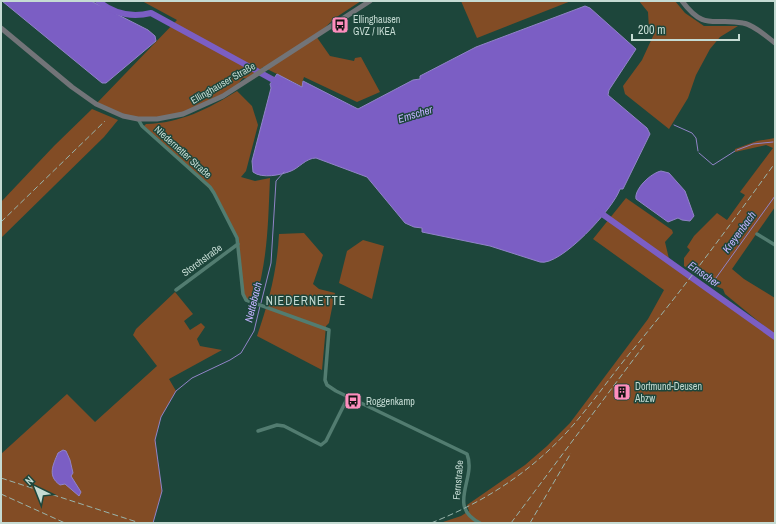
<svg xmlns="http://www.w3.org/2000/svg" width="776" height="524" viewBox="0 0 776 524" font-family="'Archivo Narrow',sans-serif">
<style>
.green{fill:#824c25}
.water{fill:#7b5ec4;stroke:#9184c8}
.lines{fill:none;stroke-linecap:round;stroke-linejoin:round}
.stream{stroke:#9184c8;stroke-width:1}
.river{stroke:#7b5ec4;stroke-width:6}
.street{stroke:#527c70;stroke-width:3.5}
.secondary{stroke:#727478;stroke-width:5}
.rail{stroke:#9ab5ac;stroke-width:1;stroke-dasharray:6 3;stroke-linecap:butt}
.labels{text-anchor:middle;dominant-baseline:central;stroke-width:3;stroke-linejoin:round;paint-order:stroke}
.poi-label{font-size:10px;fill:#c5dbd3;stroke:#1d463b;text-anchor:start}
.street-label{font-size:10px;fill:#c5dbd3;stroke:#1d463b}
.water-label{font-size:11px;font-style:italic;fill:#c2b1fe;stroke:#1d463b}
.quarter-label{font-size:12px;letter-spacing:1px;fill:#c5dbd3;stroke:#1d463b}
</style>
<rect width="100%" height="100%" fill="#1d463b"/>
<g class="green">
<polygon points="142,1 361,1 335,18 316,36 330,56 354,61 355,58 361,57 380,92 357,102 304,77 302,83 303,87 263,67 249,79 243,78 234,89 175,117 137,119 96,104 177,20"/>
<polygon points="461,1 571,1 477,38"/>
<polygon points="639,1 675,1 685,13 704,26 738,26 720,37 710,49 696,75 688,98 669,129 625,94 623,86 642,60 654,34 649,29 648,12"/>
<path d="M237 91 252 106 258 125 246 171 241 177 255 181 270 178C268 223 268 258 255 302H250L243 294 237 238 214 193 159 142 163 138 160 140 144 126 146 124C181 123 208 109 237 91Z"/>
<polygon points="92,109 118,120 104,137 1,238 1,202 54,146"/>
<polygon points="775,138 775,207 732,269 744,279 775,298 775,335 725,294 723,289 710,284 684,266 684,258 690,250 687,247 694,236 717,213 727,220 745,195 740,192 773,148 766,145 735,152 735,149 757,141"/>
<polygon points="626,198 672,230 673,233 665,242 670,263 775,339 775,523 440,523 461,516 469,511 467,505 525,465 547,446 570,423 648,319 664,290 593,239"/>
<path d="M304 233 323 255 313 284 319 289 335 293 329 323 326 326 322 370 257 336C269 301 277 271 279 234Z"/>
<polygon points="363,240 384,246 372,299 339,283 347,251"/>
<polygon points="175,292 193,314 184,321 190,330 201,323 205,327 197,339 200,346 222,350 169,379 176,391 161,417 155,440 162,491 153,523 1,523 1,454 67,394 95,422 157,366 133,335 136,329"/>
</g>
<g class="water">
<polygon points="2,1 91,1 148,30 155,36 156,41 106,83 102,83"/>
<path d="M585 6 590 8 636 49 609 90 608 95 647 128 650 134 623 189H620C614 208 560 267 540 262L490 246 422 232V228L414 227 405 223 367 177 316 158C306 158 299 168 291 171 281 175 262 179 253 172L252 161 271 88 270 84 277 74 302 87 303 81 358 109 413 80 420 79V76L476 47Z"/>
<path d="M661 171 669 173 685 191 694 216 690 221 682 220 678 218 668 222 636 199C634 189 651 173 661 171Z"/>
<path d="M63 450 66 451 70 460 73 473 71 476 81 492 79 496 65 484 60 485C47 476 53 465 58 453Z"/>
</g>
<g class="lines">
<g class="stream">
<polyline points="674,125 692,133 696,138 698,151"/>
<polyline points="737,150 753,144 773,142"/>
<polyline points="699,153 713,165 735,151"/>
<polyline points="716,278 775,196"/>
<polyline points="261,303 271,263 276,181 284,172"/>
<polyline points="153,523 162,491 155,440 161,417 176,391 192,378 230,360 241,353 254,331 260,306"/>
</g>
<g class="river">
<path d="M98 1C114 14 131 18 151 13L279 83"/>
<polyline points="598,211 775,337"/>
</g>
<g class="street">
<path d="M138 119 142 126 210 187 214 193 237 238 243 294 246 300 329 330 325 380 327 385 336 391 467 454C477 479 446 506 480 523"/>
<polyline points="757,234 775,245"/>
<polyline points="176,290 238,244"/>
<polyline points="258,431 277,425 284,426 321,445 326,441 348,397"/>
</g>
<g class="secondary">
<path d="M682 1C705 32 714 17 743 23 754 25 766 36 775 43"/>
<polyline points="1,28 72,87 96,104 123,116 138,119 157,119 183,114 223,96 370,1"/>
</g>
<g class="rail">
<polyline points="1,222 105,121"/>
<polyline points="1,478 140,523"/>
<polyline points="1,494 65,523"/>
<path d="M431 523C482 503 528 474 566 433 589 408 608 380 630 353 681 292 728 228 775 163"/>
<polyline points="511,523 645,344"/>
<polyline points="530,523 571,453"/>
</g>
</g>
<defs>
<g id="bus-square" transform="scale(0.9)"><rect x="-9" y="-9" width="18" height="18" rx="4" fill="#fe8ebe" stroke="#1d463b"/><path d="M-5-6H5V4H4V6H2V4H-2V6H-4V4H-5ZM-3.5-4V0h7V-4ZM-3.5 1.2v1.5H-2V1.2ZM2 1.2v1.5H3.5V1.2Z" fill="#111"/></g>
<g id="building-square" transform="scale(0.9)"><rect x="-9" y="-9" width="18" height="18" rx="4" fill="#fe8ebe" stroke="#1d463b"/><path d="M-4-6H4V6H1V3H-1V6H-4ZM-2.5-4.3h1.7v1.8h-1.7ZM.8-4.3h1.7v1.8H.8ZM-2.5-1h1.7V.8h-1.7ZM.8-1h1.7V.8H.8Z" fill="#111"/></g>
</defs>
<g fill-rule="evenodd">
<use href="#bus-square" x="340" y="25"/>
<use href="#building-square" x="622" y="392"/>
<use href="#bus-square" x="353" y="401"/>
</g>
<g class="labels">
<g class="poi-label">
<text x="353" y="19">Ellinghausen<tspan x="353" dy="12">GVZ / IKEA</tspan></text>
<text x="635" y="386">Dortmund-Deusen<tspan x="635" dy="12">Abzw</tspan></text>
<text x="366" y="401">Roggenkamp</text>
</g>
<g class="street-label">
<text transform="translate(223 83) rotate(-30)">Ellinghauser Straße</text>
<text transform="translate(183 152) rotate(42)">Niedernetter Straße</text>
<text transform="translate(202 260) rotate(-36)">Storchstraße</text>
<text transform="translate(458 480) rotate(-85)">Fernstraße</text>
</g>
<g class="water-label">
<text transform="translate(415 114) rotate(-17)">Emscher</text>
<text transform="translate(739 232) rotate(-54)">Kreyenbach</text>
<text transform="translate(704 274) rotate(35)">Emscher</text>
<text transform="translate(253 302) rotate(-76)">Nettebach</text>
</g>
<g class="quarter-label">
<text x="306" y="301">NIEDERNETTE</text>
</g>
</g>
<rect width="776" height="524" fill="none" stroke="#c5dbd3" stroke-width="4"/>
<g transform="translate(36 488) rotate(317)" stroke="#1d463b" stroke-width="3" paint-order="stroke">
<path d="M0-3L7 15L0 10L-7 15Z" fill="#c5dbd3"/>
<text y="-6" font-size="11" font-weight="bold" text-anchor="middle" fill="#c5dbd3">N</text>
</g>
<path d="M632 34v6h107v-6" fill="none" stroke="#c5dbd3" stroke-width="2"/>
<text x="638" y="34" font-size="12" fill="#c5dbd3" stroke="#1d463b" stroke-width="3" paint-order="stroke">200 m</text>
</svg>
